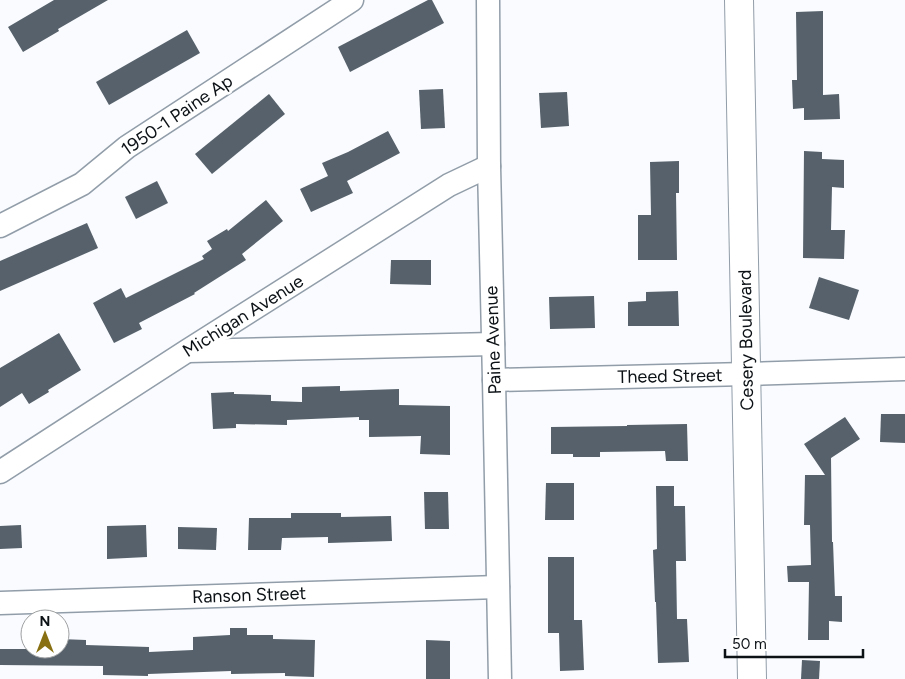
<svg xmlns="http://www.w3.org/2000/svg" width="905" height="679" viewBox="0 0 905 679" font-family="Figtree,sans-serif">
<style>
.building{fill:#56616b}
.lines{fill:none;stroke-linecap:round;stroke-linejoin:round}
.minor-casing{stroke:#919da9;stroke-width:25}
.secondary-casing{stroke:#919da9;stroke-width:30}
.minor{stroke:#fff;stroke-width:22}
.secondary{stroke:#fff;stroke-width:28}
.labels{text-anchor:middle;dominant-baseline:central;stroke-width:5;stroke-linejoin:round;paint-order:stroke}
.street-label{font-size:18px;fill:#0c1115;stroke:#fff}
</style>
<rect width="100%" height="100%" fill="#f9fbfe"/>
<g class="building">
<polygon points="54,0 108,0 58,29 59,31 23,52 8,27"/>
<polygon points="428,0 432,0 444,23 350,72 338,47"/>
<polygon points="823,11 823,95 839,94 840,119 804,120 804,108 793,109 792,80 797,80 796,12"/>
<polygon points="187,30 200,53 109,105 96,82"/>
<polygon points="443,89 445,128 421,129 419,90"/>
<polygon points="567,92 569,126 541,128 539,93"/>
<polygon points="269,94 285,114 212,174 195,154"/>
<polygon points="388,131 400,153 347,181 353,193 311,212 300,189 328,176 322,163 348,152"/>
<polygon points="804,151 822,152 822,159 844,160 844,188 832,187 831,230 845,230 844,259 803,258"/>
<polygon points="679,161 679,193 676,193 677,260 638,260 638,215 651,215 650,162"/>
<polygon points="157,181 168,203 136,219 125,197"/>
<polygon points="266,200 283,221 242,254 246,260 194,293 195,294 139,323 142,329 114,343 93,303 121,288 126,298 204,259 202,256 212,249 207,241 227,229 228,231"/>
<polygon points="87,223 98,248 0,291 0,261"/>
<polygon points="391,260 431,260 431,285 390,284"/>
<polygon points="819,277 859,290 849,320 809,308"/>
<polygon points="678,291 679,326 628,326 628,302 646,301 646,292"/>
<polygon points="594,296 595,328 550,329 549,297"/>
<polygon points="59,333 81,370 48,390 49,392 29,404 22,393 0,407 0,368"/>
<polygon points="340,386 340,391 399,389 399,405 450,406 450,455 420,454 421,436 369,437 369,420 359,420 359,417 287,420 287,425 236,424 236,428 213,429 211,393 234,392 234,394 271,395 271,401 302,402 302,387"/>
<polygon points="881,414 905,414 905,443 880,442"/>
<polygon points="845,417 860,439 831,458 832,542 833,542 835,596 842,596 842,622 829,621 829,640 808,640 809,582 788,582 787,566 811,565 810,525 804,525 805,475 825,475 804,444"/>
<polygon points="687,424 688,461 666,461 665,451 600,452 600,457 573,457 573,454 551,454 551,427 627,426 627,425"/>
<polygon points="546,483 574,483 574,520 545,520"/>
<polygon points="656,486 674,486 674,506 685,506 686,561 676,561 677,619 687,619 689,662 658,663 656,602 655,602 653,550 657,549"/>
<polygon points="424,492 448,492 449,529 425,529"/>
<polygon points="291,513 341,513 341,517 391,516 392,541 328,543 328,537 282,538 281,550 248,550 249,518 291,518"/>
<polygon points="21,525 22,548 0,549 0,526"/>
<polygon points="146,525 147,557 107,559 107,526"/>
<polygon points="178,527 217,528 216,550 178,549"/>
<polygon points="548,557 574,557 574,620 582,620 584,670 560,671 559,633 548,633"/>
<polygon points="230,628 247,628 247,635 273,635 273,639 315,640 314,677 285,676 285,673 231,674 231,671 148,674 148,676 103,675 103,666 0,665 0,649 60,649 60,639 86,640 86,645 149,647 149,652 193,650 193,637 230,635"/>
<polygon points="426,640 450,641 450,679 426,679"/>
<polygon points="802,660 820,661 819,679 801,679"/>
</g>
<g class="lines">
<g class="minor-casing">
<g id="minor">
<polyline points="488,0 489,166 494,380 500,679"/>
<polyline points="0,226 82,184 127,147 352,0"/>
<polyline points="188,351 493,344"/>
<polyline points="494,380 746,374 905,369"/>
<polyline points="0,472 187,351 449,185 489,166"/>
<polyline points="0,603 498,587"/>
</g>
</g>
<g class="secondary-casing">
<polyline id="secondary" points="739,0 752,679"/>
</g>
<use href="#minor" class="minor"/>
<use href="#secondary" class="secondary"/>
</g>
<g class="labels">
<g class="street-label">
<text transform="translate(177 115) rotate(-34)">1950-1 Paine Ap</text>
<text transform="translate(243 316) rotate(-32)">Michigan Avenue</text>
<text transform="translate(493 340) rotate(-92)">Paine Avenue</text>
<text transform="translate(746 340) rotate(-91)">Cesery Boulevard</text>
<text transform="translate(670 376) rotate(-1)">Theed Street</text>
<text transform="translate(249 595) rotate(-2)">Ranson Street</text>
</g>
</g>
<g transform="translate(45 634)"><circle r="24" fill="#ffffff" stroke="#9ea0a1"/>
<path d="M0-4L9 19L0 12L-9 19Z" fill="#887012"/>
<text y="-8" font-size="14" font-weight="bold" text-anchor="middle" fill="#0c1115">N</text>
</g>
<path d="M725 649v8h138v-8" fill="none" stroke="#0c1115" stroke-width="2.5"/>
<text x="732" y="649" font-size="15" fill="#0c1115" stroke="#ffffff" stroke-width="4" paint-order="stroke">50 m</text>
</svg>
